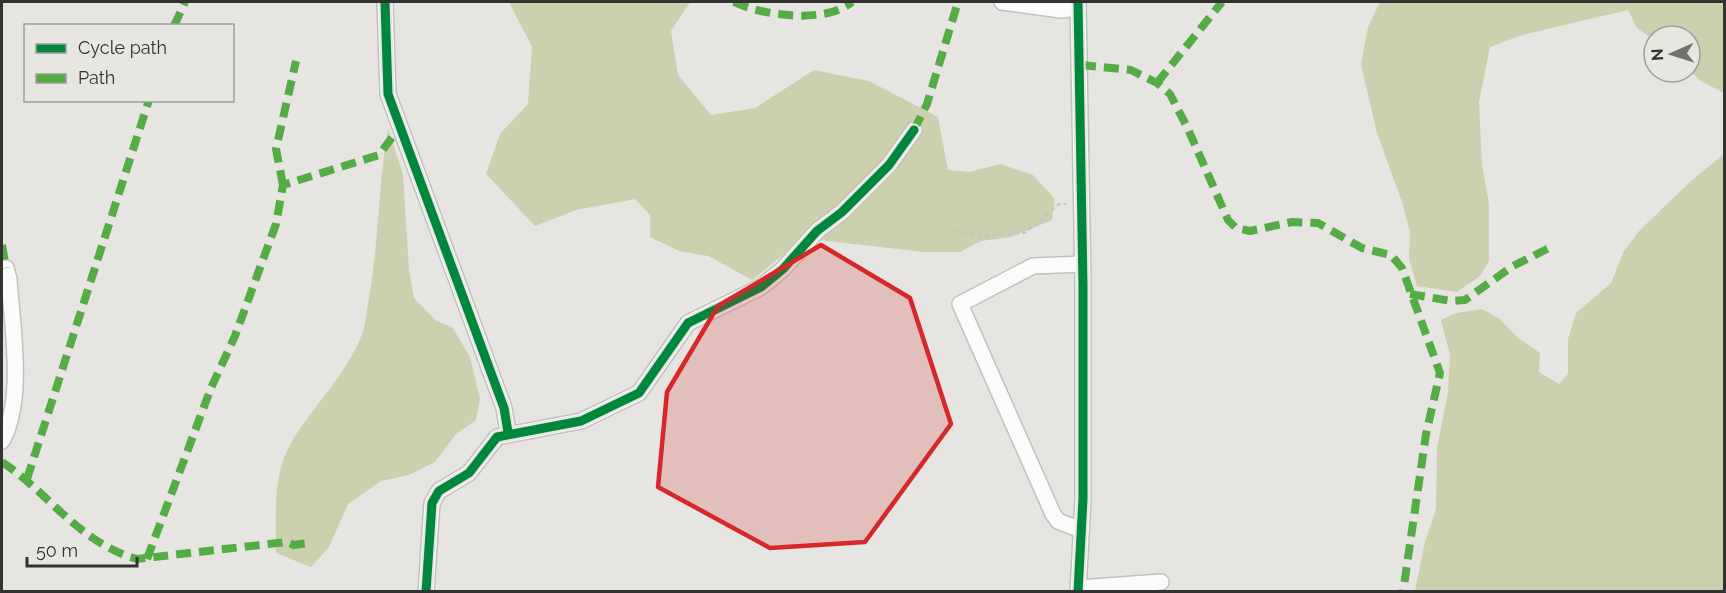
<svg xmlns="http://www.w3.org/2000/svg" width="1726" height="593" viewBox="0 0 1726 593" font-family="Raleway,sans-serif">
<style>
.green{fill:#ccd0ae}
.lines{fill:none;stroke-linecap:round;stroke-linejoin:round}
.minor-casing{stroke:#c3c1bf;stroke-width:18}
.path{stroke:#c4c4c4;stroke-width:2;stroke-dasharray:4.5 3;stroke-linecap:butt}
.minor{stroke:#fbfbfb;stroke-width:15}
.quiet{stroke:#54ac45;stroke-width:8;stroke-dasharray:15 8;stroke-linecap:butt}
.cycleway-casing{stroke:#e8e6e1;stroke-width:13}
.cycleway{stroke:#00873e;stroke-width:9}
.marked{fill:#d62828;fill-opacity:0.2;stroke:#d62828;stroke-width:4.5;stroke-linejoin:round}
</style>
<rect width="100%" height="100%" fill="#e7e5e2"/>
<g class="green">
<polygon points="509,2 690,2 671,31 678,75 711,115 755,108 814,70 869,81 938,117 948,170 970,172 1000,164 1033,175 1055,199 1052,220 1011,237 981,241 960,252 924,252 810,239 789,250 752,280 708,256 679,251 650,237 650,215 635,199 576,210 535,226 486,174 500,134 528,104 532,47"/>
<polygon points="1380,2 1724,2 1724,93 1699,80 1690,70 1690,36 1654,36 1654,40 1637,28 1628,10 1522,35 1490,47 1479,102 1482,165 1489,204 1489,261 1480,276 1457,292 1417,286 1409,259 1410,232 1402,202 1377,133 1361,65 1368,27"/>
<path d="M388 129 403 174 409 270 414 298 435 320 452 327 470 357 480 399 476 420 456 434 435 462 409 475 381 481 348 504 329 547 311 567 276 553C276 516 272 474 292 441 314 405 347 374 362 334 366 323 367 309 369 298 379 242 378 185 388 129Z"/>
<polygon points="1724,154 1724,591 1415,591 1425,542 1436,509 1437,448 1448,392 1450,355 1441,320 1456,313 1482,309 1500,319 1517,337 1540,353 1539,372 1559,384 1568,374 1568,339 1576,313 1611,283 1624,251 1640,230 1691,181"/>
</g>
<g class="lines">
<g class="minor-casing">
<g id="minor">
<polyline points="385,2 388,94 504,408 508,432"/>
<polyline points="1002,2 1061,10 1078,8"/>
<polyline points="1078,2 1083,286 1083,499 1078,592"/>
<path d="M2 269 6 268 9 279C12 325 25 400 2 441"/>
<polyline points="1081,530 1058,521 1053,514 960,304 1033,266 1082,264"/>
<polyline points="1079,588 1161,582"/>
<polyline points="426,592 432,503 439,491 469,473 497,437 581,421 639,393 688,323 761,287 783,269 817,231 842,212 889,165 914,130"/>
</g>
</g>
<polyline class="path" points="955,231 984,236 1025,233 1059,204 1066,204"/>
<use href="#minor" class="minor"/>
<g class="quiet">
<path d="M734 2C763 16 826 24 852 2"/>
<polyline points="174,26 185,2"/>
<polyline points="1081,65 1131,70 1157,83 1170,94 1188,129 1228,220 1236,228 1250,231 1292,222 1318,223 1362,248 1391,255 1402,268 1440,373 1426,434 1403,592"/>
<polyline points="1157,83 1222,2"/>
<polyline points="914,130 927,104 958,2"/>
<polyline points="283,185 276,149 296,61"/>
<polyline points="2,245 6,268"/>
<polyline points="1410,294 1451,301 1465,300 1513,266 1549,248"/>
<path d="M2 462C50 494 79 543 137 559L286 542 294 545 309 543"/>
<polyline points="27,479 149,100"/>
<polyline points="147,559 211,388 235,336 276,224 283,185 379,155 399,128"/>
</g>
<g class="cycleway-casing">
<g id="cycleway">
<polyline points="385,2 388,94 504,408 508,432"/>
<polyline points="1078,2 1083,286 1083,499 1078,592"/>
<polyline points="426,592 432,503 439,491 469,473 497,437 581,421 639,393 688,323 761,287 783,269 817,231 842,212 889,165 914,130"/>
</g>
</g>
<use href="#cycleway" class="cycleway"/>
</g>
<path class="marked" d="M821 245 910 298 951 424 865 542 770 548 658 487 667 392 718 306Z"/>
<rect width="1726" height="593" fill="none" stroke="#333231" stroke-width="6"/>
<rect x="24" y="24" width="210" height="78" fill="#e8e6e1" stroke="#a09e9b" stroke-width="1.5"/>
<rect x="36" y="44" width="30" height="9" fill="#00873e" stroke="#a09e9b" stroke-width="1.5"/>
<text x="78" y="54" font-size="18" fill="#333231">Cycle path</text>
<rect x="36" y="74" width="30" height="9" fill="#54ac45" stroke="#a09e9b" stroke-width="1.5"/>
<text x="78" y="84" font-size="18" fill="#333231">Path</text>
<g transform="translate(1672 54) rotate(267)"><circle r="28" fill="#e8e6e1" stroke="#a09e9b" stroke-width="1.5"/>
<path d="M0-4.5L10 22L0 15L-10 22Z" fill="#72716f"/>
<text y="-9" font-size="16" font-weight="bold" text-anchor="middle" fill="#333231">N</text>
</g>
<path d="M27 557v9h110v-9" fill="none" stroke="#333231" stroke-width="3"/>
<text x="36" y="557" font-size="18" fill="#333231" stroke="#e8e6e1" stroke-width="4.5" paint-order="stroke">50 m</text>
</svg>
